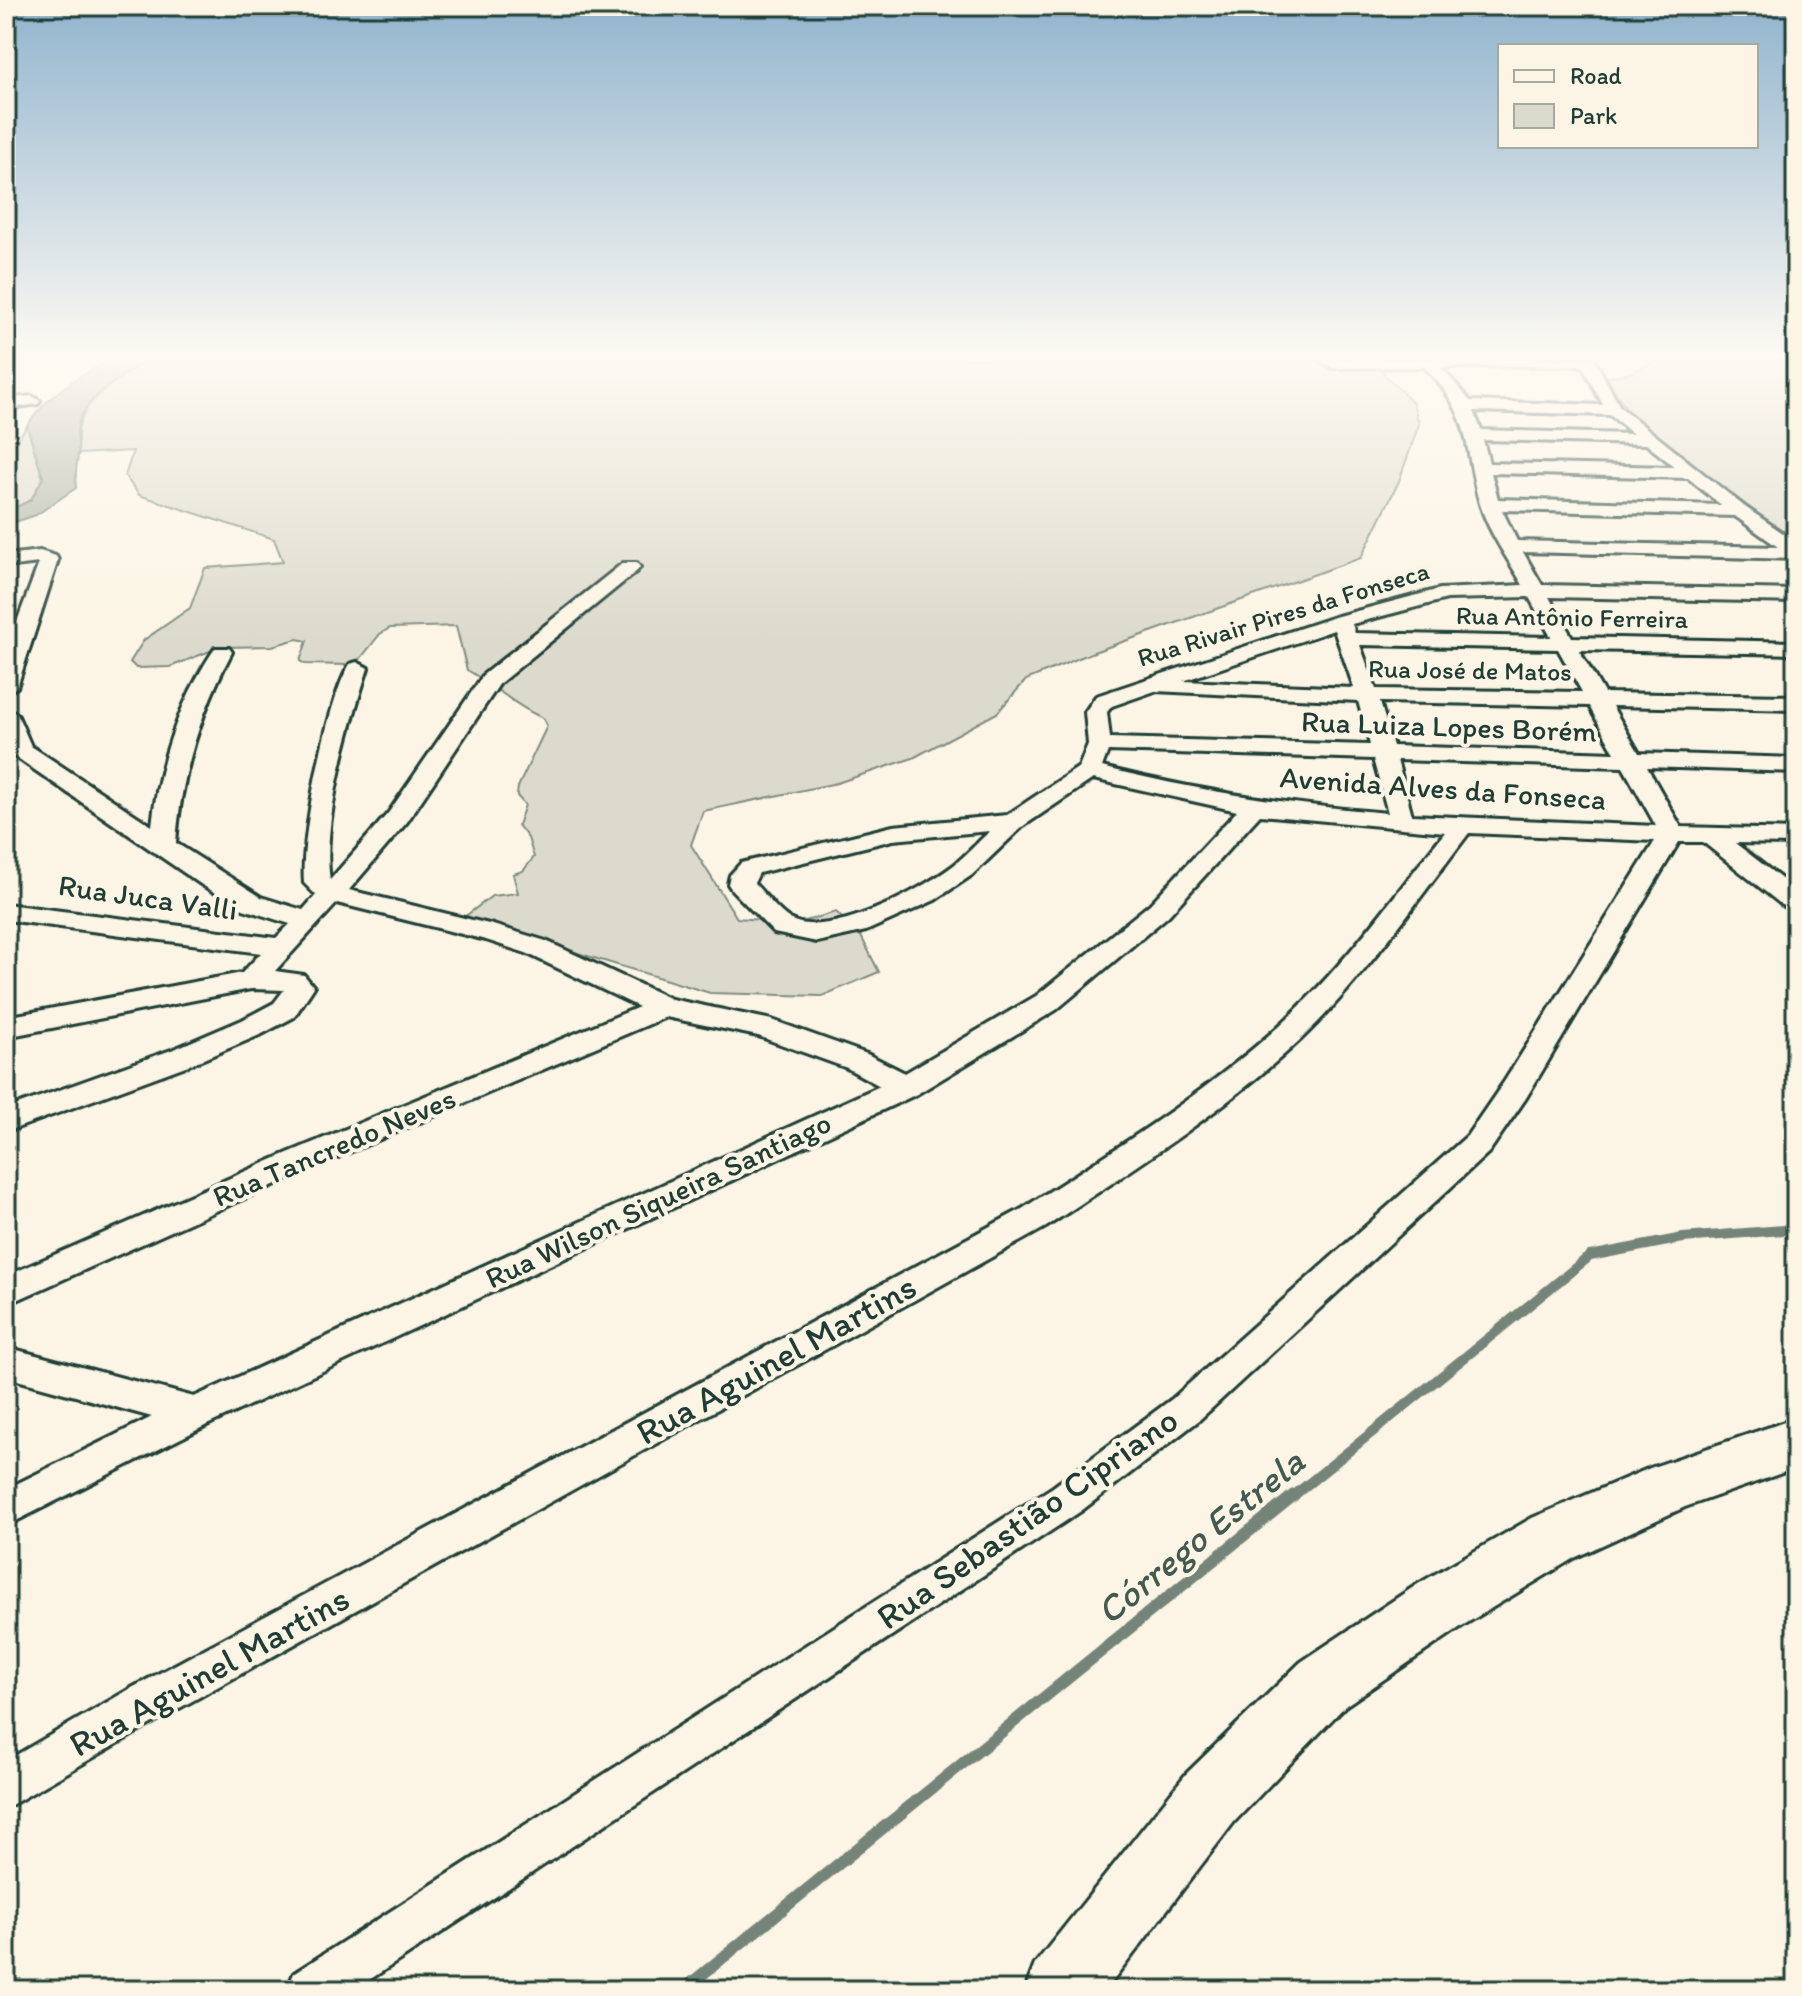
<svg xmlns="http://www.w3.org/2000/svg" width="1802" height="1996" viewBox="0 0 1802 1996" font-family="Itim,sans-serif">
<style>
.green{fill:#dcdacc;stroke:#7e8c80;stroke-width:2}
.water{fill:#aeb3a7;stroke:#758479;stroke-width:2}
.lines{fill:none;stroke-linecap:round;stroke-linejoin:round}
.stream-far1{stroke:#758479;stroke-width:10}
.stream{stroke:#758479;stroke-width:12}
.minor-casing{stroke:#1f3d34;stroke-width:6}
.primary-casing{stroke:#1f3d34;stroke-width:6}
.minor{fill:#fcf5e5;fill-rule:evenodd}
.primary{fill:#fcf5e5;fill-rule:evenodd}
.labels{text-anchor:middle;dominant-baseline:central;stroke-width:8;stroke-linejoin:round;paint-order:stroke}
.far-street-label{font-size:26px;fill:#1f3d34;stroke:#fcf5e5}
.street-label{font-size:30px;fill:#1f3d34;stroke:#fcf5e5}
.near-street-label{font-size:36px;fill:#1f3d34;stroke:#fcf5e5}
.near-water-label{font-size:38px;font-style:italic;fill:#435a51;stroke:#fcf5e5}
</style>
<rect width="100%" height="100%" fill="#fcf5e5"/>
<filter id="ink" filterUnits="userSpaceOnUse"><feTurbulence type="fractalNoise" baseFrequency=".0125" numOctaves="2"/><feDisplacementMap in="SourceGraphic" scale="16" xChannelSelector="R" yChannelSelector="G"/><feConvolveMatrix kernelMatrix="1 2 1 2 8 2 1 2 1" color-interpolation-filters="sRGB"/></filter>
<g filter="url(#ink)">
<g class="green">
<path d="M148 359H1344L1379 369 1413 403 1419 424 1399 481 1361 558 1091 653 1026 680 997 713 913 758 837 783 703 811 691 845 737 918 798 923 836 912 861 936 879 972 822 996 710 993 551 945 459 921 492 896 518 893 513 874 523 871 534 857 528 838 518 825 525 805 517 796 518 787 547 726 543 718C516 707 494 685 467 670L456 626 390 628 380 634 361 658 347 665 305 664 300 661 307 641 297 639 272 646 220 647 170 667 136 668 130 662 144 640 190 608 205 568 283 562 274 539 139 495 125 476 133 451 78 454C69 404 112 385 148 359Z"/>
<polygon points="1660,359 1796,359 1796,543 1632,418 1607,377 1631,373"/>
<polygon points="27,426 43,478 31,500 6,512 6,456"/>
</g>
<path class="water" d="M115 359H148C126 373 90 394 80 418 74 431 80 443 78 456 76 467 75 476 76 488L36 515 6 525V512L31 500 43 478 27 426C49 393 79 375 115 359Z"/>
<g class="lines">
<polyline class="stream-far1" points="1292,1497 1590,1256 1683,1238 1796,1229"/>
<polyline class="stream" points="683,1990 1294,1495"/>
<g class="minor-casing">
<g id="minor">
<polygon points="6,359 14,359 6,364"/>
<path d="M1317 359H1594L1620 407 1745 507 1796 542V559L1523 552 1542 585 1796 590V602L1549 597 1572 637 1796 642V654L1579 650 1604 693 1796 696V710L1612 706 1639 753 1796 758V772L1647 767 1681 827 1796 830V844L1735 843 1796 890V911L1787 909 1703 842H1679L1526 1098 1489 1152 1198 1421 1081 1511 354 1990H287L294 1973 1053 1487 1172 1399 1467 1136 1504 1082 1655 841 1469 833C1415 903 1364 979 1300 1040 1223 1112 1133 1169 1046 1227L158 1720 6 1808V1761L128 1690 1022 1209C1111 1152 1201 1097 1279 1026 1342 969 1392 898 1445 832L1260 815 1168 916 1056 1010 917 1094 209 1424 6 1526V1489L152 1417 6 1377V1347L194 1397 880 1086 847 1068 758 1036 666 1017 305 1171 6 1305V1276L283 1155 639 1007 526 953 486 940 337 903 275 971 304 975 314 987 294 1017 262 1034 194 1063 6 1132V1109L174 1049 242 1020 274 1003 284 990 251 989 6 1037V1017L242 973 261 953 6 920V904L276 938 290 924 243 909 202 885 13 755 6 741V707L17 714 31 746 152 826C158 764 180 700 215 648H229L232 652C200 713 181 774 176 843L261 897 303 910 316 895 304 883C300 841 327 699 350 664L357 662 368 668C350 724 321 823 330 880L389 812 484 674 623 563H637L640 567 637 571 500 683 407 822 349 890 493 925 546 941 671 999 772 1020 867 1054 905 1073 1036 996 1150 904 1237 811 1093 779 1022 827 972 875 935 900 866 931 817 942 774 933 732 890 728 884 730 875 741 863 893 826 1007 815 1079 767 1088 744 1085 712 1096 696 1334 617 1440 589 1523 585C1508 559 1489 533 1480 504 1463 446 1474 416 1424 367L1333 368ZM1582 365 1603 405 1470 401 1441 367ZM1474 411 1610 415 1633 434 1481 430ZM1483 440 1646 444 1675 467 1489 463ZM1491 473 1688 478 1721 505 1498 499ZM1502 510 1735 516 1778 547 1517 541ZM1529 597 1551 637 1355 633 1352 624 1447 599ZM1334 630 1354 688 1183 681ZM1360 645 1558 649 1582 692 1376 689ZM1155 691 1358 701 1370 745 1110 738 1107 712 1112 706ZM1380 702 1589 706 1615 753 1393 746ZM1108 751 1373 759 1388 813C1290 805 1197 791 1102 767ZM1397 760 1623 767 1656 826 1412 815ZM990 831C978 842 966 855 954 865 921 890 835 937 794 921 780 915 765 894 754 883L759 873 893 840Z"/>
<polygon points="32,396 40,401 38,404 6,409 6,399"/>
<polygon points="40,551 56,556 58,560 17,687 6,693 6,651 39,563 6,567 6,555"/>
</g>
</g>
<g class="primary-casing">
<polygon id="primary" points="1796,1418 1796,1468 1685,1507 1574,1558 1462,1626 1345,1706 1234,1822 1106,1990 1025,1990 1035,1964 1186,1774 1301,1662 1418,1584 1532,1518 1650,1468"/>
</g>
<use href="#minor" class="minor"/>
<use href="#primary" class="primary"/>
</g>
</g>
<linearGradient id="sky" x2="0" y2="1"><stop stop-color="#91b4ce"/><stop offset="0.56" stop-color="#fefaf3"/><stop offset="1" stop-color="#fefaf3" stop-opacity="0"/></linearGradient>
<rect width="1802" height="639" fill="url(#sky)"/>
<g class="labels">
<g class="far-street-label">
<text transform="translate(1283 614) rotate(-17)">Rua Rivair Pires da Fonseca</text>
<text transform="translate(1572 617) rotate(1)">Rua Antônio Ferreira</text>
<text transform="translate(1470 670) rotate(1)">Rua José de Matos</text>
</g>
<g class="street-label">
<text transform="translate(1449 726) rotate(2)">Rua Luiza Lopes Borém</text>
<text transform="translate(1443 788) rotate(4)">Avenida Alves da Fonseca</text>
<text transform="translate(148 897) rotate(8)">Rua Juca Valli</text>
<text transform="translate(334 1147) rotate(-23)">Rua Tancredo Neves</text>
<text transform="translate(658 1200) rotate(-25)">Rua Wilson Siqueira Santiago</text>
</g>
<g class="near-street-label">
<text transform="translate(776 1359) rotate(-29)">Rua Aguinel Martins</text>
<text transform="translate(1027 1518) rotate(-35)">Rua Sebastião Cipriano</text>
<text transform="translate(209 1671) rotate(-29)">Rua Aguinel Martins</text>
</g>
<g class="near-water-label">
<text transform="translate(1200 1536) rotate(-39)">Córrego Estrela</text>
</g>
</g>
<rect width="1802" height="1996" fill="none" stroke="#fcf5e5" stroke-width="32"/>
<rect x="16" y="16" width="1770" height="1964" fill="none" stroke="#1f3d34" stroke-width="3" filter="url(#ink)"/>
<rect x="1498" y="44" width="260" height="104" fill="#fcf5e5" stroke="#a4ab9e" stroke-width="2"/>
<rect x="1514" y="70" width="40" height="12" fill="#fcf5e5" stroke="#a4ab9e" stroke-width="2"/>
<text x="1570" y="84" font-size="24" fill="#1f3d34">Road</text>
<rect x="1514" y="104" width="40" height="24" fill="#dcdacc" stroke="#a4ab9e" stroke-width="2"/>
<text x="1570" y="124" font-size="24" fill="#1f3d34">Park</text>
</svg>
